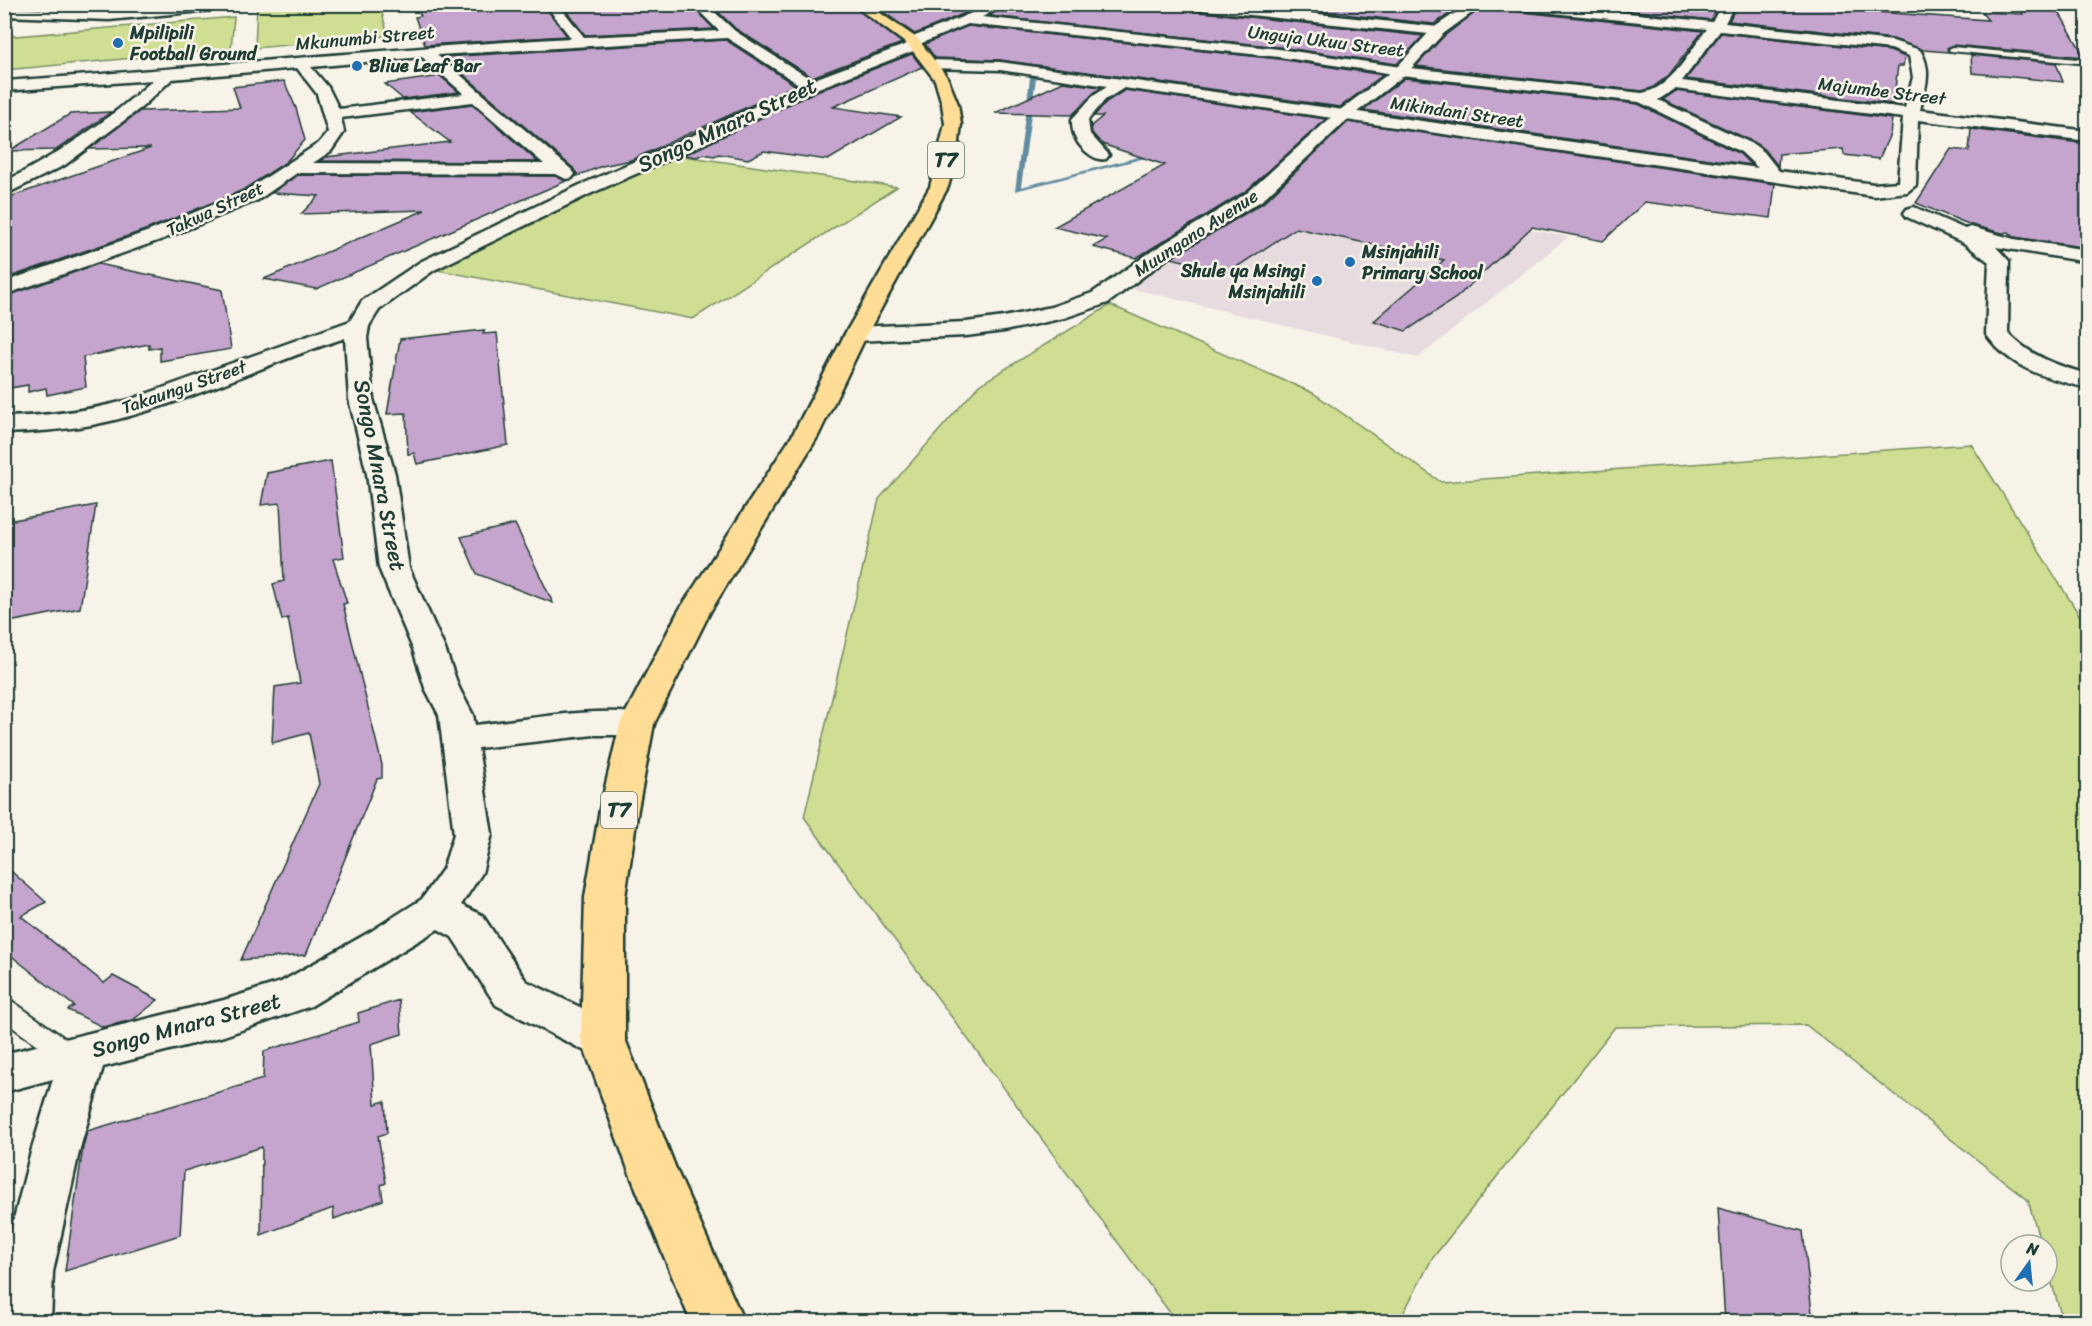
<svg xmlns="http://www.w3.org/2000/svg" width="2092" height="1326" viewBox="0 0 2092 1326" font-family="Sriracha,sans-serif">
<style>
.built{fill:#e8dbe0}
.green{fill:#cfde92;stroke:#778e63;stroke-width:1.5}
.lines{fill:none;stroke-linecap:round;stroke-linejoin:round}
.stream{fill:#618ba1;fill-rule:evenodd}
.building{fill:#c5a4ce;stroke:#1f3d34;stroke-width:1.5}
.lane-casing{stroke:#1f3d34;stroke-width:4}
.street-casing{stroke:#1f3d34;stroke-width:5}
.secondary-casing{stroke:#1f3d34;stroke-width:5}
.highway-casing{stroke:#1f3d34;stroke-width:5}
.lane{fill:#f7f3e8;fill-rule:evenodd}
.street{fill:#f7f3e8;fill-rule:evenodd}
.secondary{fill:#f7f3e8;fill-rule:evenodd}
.highway{fill:#ffdd96;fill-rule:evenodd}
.poi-dot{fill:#1f6fb2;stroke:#f7f3e8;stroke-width:2}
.labels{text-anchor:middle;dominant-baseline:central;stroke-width:5;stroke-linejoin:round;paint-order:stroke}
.far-poi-label{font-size:18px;font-weight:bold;fill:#1f3d34;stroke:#f7f3e8;text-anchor:start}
.far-street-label{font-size:18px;fill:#1f3d34;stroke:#f7f3e8}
.shield{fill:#f7f3e8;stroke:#60746a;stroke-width:1.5}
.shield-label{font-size:21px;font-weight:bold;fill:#1f3d34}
.street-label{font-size:22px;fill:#1f3d34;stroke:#f7f3e8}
</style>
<rect width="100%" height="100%" fill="#f7f3e8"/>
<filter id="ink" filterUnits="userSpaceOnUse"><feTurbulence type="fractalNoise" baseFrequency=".0167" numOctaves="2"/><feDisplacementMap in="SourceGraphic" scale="12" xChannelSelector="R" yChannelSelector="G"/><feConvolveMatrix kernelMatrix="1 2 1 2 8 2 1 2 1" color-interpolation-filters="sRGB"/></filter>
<g filter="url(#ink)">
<polygon class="built" points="1285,182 1568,237 1418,358 1125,287"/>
<g class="green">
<polygon points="257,5 380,5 388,36 255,48"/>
<polygon points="234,17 231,49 5,70 5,37"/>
<polygon points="669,154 897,187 693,319 432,269"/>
<polygon points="1110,305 1313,393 1441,482 1971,444 2087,627 2087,1321 2063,1321 2047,1267 2047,1245 2041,1245 2028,1200 1806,1025 1615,1027 1432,1259 1399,1321 1176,1321 804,817 879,499 979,385"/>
</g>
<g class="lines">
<polygon class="stream" points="1034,69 1037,71 1021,187 1158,152 1161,154 1015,191 1031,71"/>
</g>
<g class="building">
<polygon points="486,4 543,4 567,36 425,45 415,17 421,16 418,11"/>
<polygon points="561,4 690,4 714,29 585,35"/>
<polygon points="710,4 850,4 902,43 812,77 736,29"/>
<polygon points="872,4 987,4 915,34"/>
<polygon points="991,4 1176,4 1184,10 1423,36 1397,64 1279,47 989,16 997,11"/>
<polygon points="1251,4 1464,4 1434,24"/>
<polygon points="1486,4 1496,5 1504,10 1703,31 1669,75 1652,88 1642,91 1416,66 1444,36"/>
<polygon points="1571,4 1705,4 1719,5 1711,20"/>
<polygon points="1744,4 1821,4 1822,8 1988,20 1981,12 2023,14 2018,4 2056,7 2085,57 1953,45 1947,48 1948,52 1923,50 1893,39 1729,21 1737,5"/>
<polygon points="968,26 1279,59 1383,75 1340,107 1000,60 935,58 925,44"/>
<polygon points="1721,33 1890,51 1905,57 1903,66 1898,66 1893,104 1686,79"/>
<polygon points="726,40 795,85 631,160 602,166 575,177 577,174 573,168 443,57"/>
<polygon points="912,54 922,67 833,107 901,117 828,160 764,151 748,159 719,154 714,156 703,154 697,157 684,155 817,91"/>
<polygon points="1971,55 2056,63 2063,82 1972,73"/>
<polygon points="433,70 459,92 403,99 385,84 435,77"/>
<polygon points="1405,78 1638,104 1740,154 1751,165 1363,110"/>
<polygon points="284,81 296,108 305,140 286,162 243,190 148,229 4,279 4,199 151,148 89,149 140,111 240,108 233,87"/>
<polygon points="1063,82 1101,87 1072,115 995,113"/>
<polygon points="1125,90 1326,119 1246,191 1136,258 1093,247 1107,239 1054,227 1165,165 1102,144 1092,133 1091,126 1103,116 1094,116 1106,102"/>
<polygon points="1676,91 1892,119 1890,134 1879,159 1844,155 1843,149 1779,154 1778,166 1766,151 1754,142 1663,100"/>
<polygon points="472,104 538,162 320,161 326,157 450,142 410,112"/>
<polygon points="111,112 56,150 9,151 70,114"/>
<polygon points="1348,122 1775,184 1771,218 1645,202 1603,241 1532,227 1456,298 1406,331 1374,321 1444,260 1296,228 1229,272 1171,258 1263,203"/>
<polygon points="1971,129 2088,144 2088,248 2014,237 2009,232 2002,233 1971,225 1916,203 1951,149 1969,151"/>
<polygon points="298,175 555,176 566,181 316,289 264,279 425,210 301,214 319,196 272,193"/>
<polygon points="98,264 222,290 231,349 160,361 160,347 149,349 149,344 83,357 86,387 47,395 46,388 28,392 28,385 4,389 4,297"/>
<polygon points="485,330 483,334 497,333 508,445 417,464 414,453 408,454 406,413 387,414 400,339"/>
<polygon points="331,461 344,557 333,559 347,603 343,604 382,765 382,778 377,779 306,955 241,960 319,784 309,733 272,743 275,687 300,683 288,618 282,620 273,584 284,581 280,503 261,505 267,473"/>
<polygon points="96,505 80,608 4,623 4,537 8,521"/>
<polygon points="515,524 553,603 477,574 461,537"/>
<polygon points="4,865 46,902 21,916 104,983 113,976 158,1000 133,1020 103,1027 68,1010 74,1006 4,950"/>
<polygon points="399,1000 402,1034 371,1044 375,1104 385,1101 387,1133 378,1136 386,1183 381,1185 383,1200 334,1219 333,1208 261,1235 262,1147 184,1171 180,1235 65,1271 83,1147 87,1131 263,1079 264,1051 359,1022 358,1013"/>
<polygon points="1718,1208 1803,1231 1813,1322 1725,1322"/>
</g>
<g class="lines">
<g class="lane-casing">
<g id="lane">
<polygon points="1953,47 2088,60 2088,64 1950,51 1949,49"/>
<polygon points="4,999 12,1001 80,1049 83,1056 80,1063 71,1066 62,1063 4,1021"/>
</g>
</g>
<g class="street-casing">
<g id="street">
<polygon points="188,4 239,4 233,8 109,20 4,16 4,8 109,12"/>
<path d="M545 4H558L584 37 719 31 692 4H706L735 31 812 80 907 44 908 39 989 6 995 10 982 17 1279 49 1401 67 1642 93C1671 89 1690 51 1707 29L1504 8 1498 4H1545L1712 22 1722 4H1735L1725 23 1893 41 1920 50C1933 71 1925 88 1920 110L2088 131V141L1918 120 1916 185 1907 192 1874 196 1124 88 1105 100 1088 120 1090 134 1109 155 1106 159C1094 162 1077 146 1074 134 1072 129 1072 124 1072 119L1095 94 1107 86 1000 70 930 68 923 64 930 60 1000 62 1758 168 1741 152 1639 102 1401 75 1279 57 968 24 922 43 921 48 816 89 691 150 592 193 434 270 379 310 369 326 367 338 373 399 395 474 409 568 445 649 459 688 473 715 475 725C523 720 605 704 649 716L654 724 649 732 637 735H594L478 748 492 834 482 873 461 905 482 915 526 981 619 1026 625 1039 619 1052 603 1057 587 1052 496 1005 452 937 438 929 311 1006 224 1036 103 1067 79 1152 53 1272 51 1322H4V1258L31 1152 53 1079 4 1092V1054L224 1000 281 982 370 932 422 899 443 869 454 834 439 715 425 688 413 649 379 568 367 474 349 399 345 338C260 365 179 408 92 425 62 430 34 432 4 433V417C48 416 87 411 129 400L350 321 362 301 420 262 580 185 679 142 800 85 727 38 437 55 572 170 575 174 572 178 566 179 556 174 297 173 258 200 163 239 4 295V282L149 231 244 192 319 143 328 132 317 94 297 68 172 79 142 107 65 165 4 195V182C59 154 108 121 153 80L4 91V81C193 69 382 48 571 38ZM1720 31 1891 49 1909 56 1913 77 1905 108 1682 81ZM422 57 464 94 339 109 328 87 311 67ZM1675 89 1903 118 1898 182 1874 184 1779 171 1764 152 1753 144 1658 100ZM473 102 544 164 313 163 331 151 344 132 341 118Z"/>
<polygon points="1178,4 1225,4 1438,27 1445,31 1438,35 1184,8"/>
<polygon points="2058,4 2088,4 2088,11 2064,8"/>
<path d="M1914 207 1965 229 1971 227 2014 239 2088 250V262L1996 247 2009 261 2008 333C2030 356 2057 366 2088 374V388C2049 379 2010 369 1986 334L1989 262 1964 243 1907 217 1904 213 1907 209Z"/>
</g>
</g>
<g class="secondary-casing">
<polygon id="secondary" points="1469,4 1484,4 1443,34 1406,74 1348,119 1261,201 1169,257 1108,303 1064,318 1004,331 966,336 856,341 848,339 845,334 848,329 856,327 966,322 1004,317 1051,307 1092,293 1155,249 1247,193 1336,113 1396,68 1433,28"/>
</g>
<g class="highway-casing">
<polygon id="highway" points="852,4 867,4 918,39 947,77 958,104 961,124 958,150 948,187 867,334 818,436 710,612 654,724 638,809 625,897 625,1039 676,1169 744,1322 691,1322 628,1169 581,1039 585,897 600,809 620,724 678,612 792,436 845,334 930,187 945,124 942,104 935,80 908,45"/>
</g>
<use href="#lane" class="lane"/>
<use href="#street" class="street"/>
<use href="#secondary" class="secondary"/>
<use href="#highway" class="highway"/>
</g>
</g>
<g class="poi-dot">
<circle cx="118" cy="43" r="6"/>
<circle cx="357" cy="66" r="6"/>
<circle cx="1350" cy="262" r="6"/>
<circle cx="1317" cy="281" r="6"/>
</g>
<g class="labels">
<g class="far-poi-label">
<text x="130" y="33">Mpilipili<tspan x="130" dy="21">Football Ground</tspan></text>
<text x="369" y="66">Bliue Leaf Bar</text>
<text x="1362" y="252">Msinjahili<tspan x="1362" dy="21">Primary School</tspan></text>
<text x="1305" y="271" text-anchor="end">Shule ya Msingi<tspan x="1305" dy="21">Msinjahili</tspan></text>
</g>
<g class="far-street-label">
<text transform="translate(365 38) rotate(-5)">Mkunumbi Street</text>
<text transform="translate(1326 41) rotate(7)">Unguja Ukuu Street</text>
<text transform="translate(1882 91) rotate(7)">Majumbe Street</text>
<text transform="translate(1457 112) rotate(8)">Mikindani Street</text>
<text transform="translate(215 209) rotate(-25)">Takwa Street</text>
<text transform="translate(1196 233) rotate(-33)">Muungano Avenue</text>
<text transform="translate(184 387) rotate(-19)">Takaungu Street</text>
</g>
<g class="shield">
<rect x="928" y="142" width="36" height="36" rx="4.5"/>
<rect x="601" y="792" width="36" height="36" rx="4.5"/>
</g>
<g class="shield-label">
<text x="946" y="160">T7</text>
<text x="619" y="810">T7</text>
</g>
<g class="street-label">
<text transform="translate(727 125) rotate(-25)">Songo Mnara Street</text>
<text transform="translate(380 475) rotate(79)">Songo Mnara Street</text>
<text transform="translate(186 1025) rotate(-15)">Songo Mnara Street</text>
</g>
</g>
<rect width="2092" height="1326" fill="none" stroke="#f7f3e8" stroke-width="24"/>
<rect x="12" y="12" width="2068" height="1302" fill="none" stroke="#1f3d34" stroke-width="2" filter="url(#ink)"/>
<g transform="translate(2029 1263) rotate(15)"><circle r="28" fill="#f7f3e8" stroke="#a1aaa0" stroke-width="1.5"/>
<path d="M0-4.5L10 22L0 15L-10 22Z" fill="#1f6fb2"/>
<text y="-9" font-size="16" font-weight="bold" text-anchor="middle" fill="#1f3d34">N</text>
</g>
</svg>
